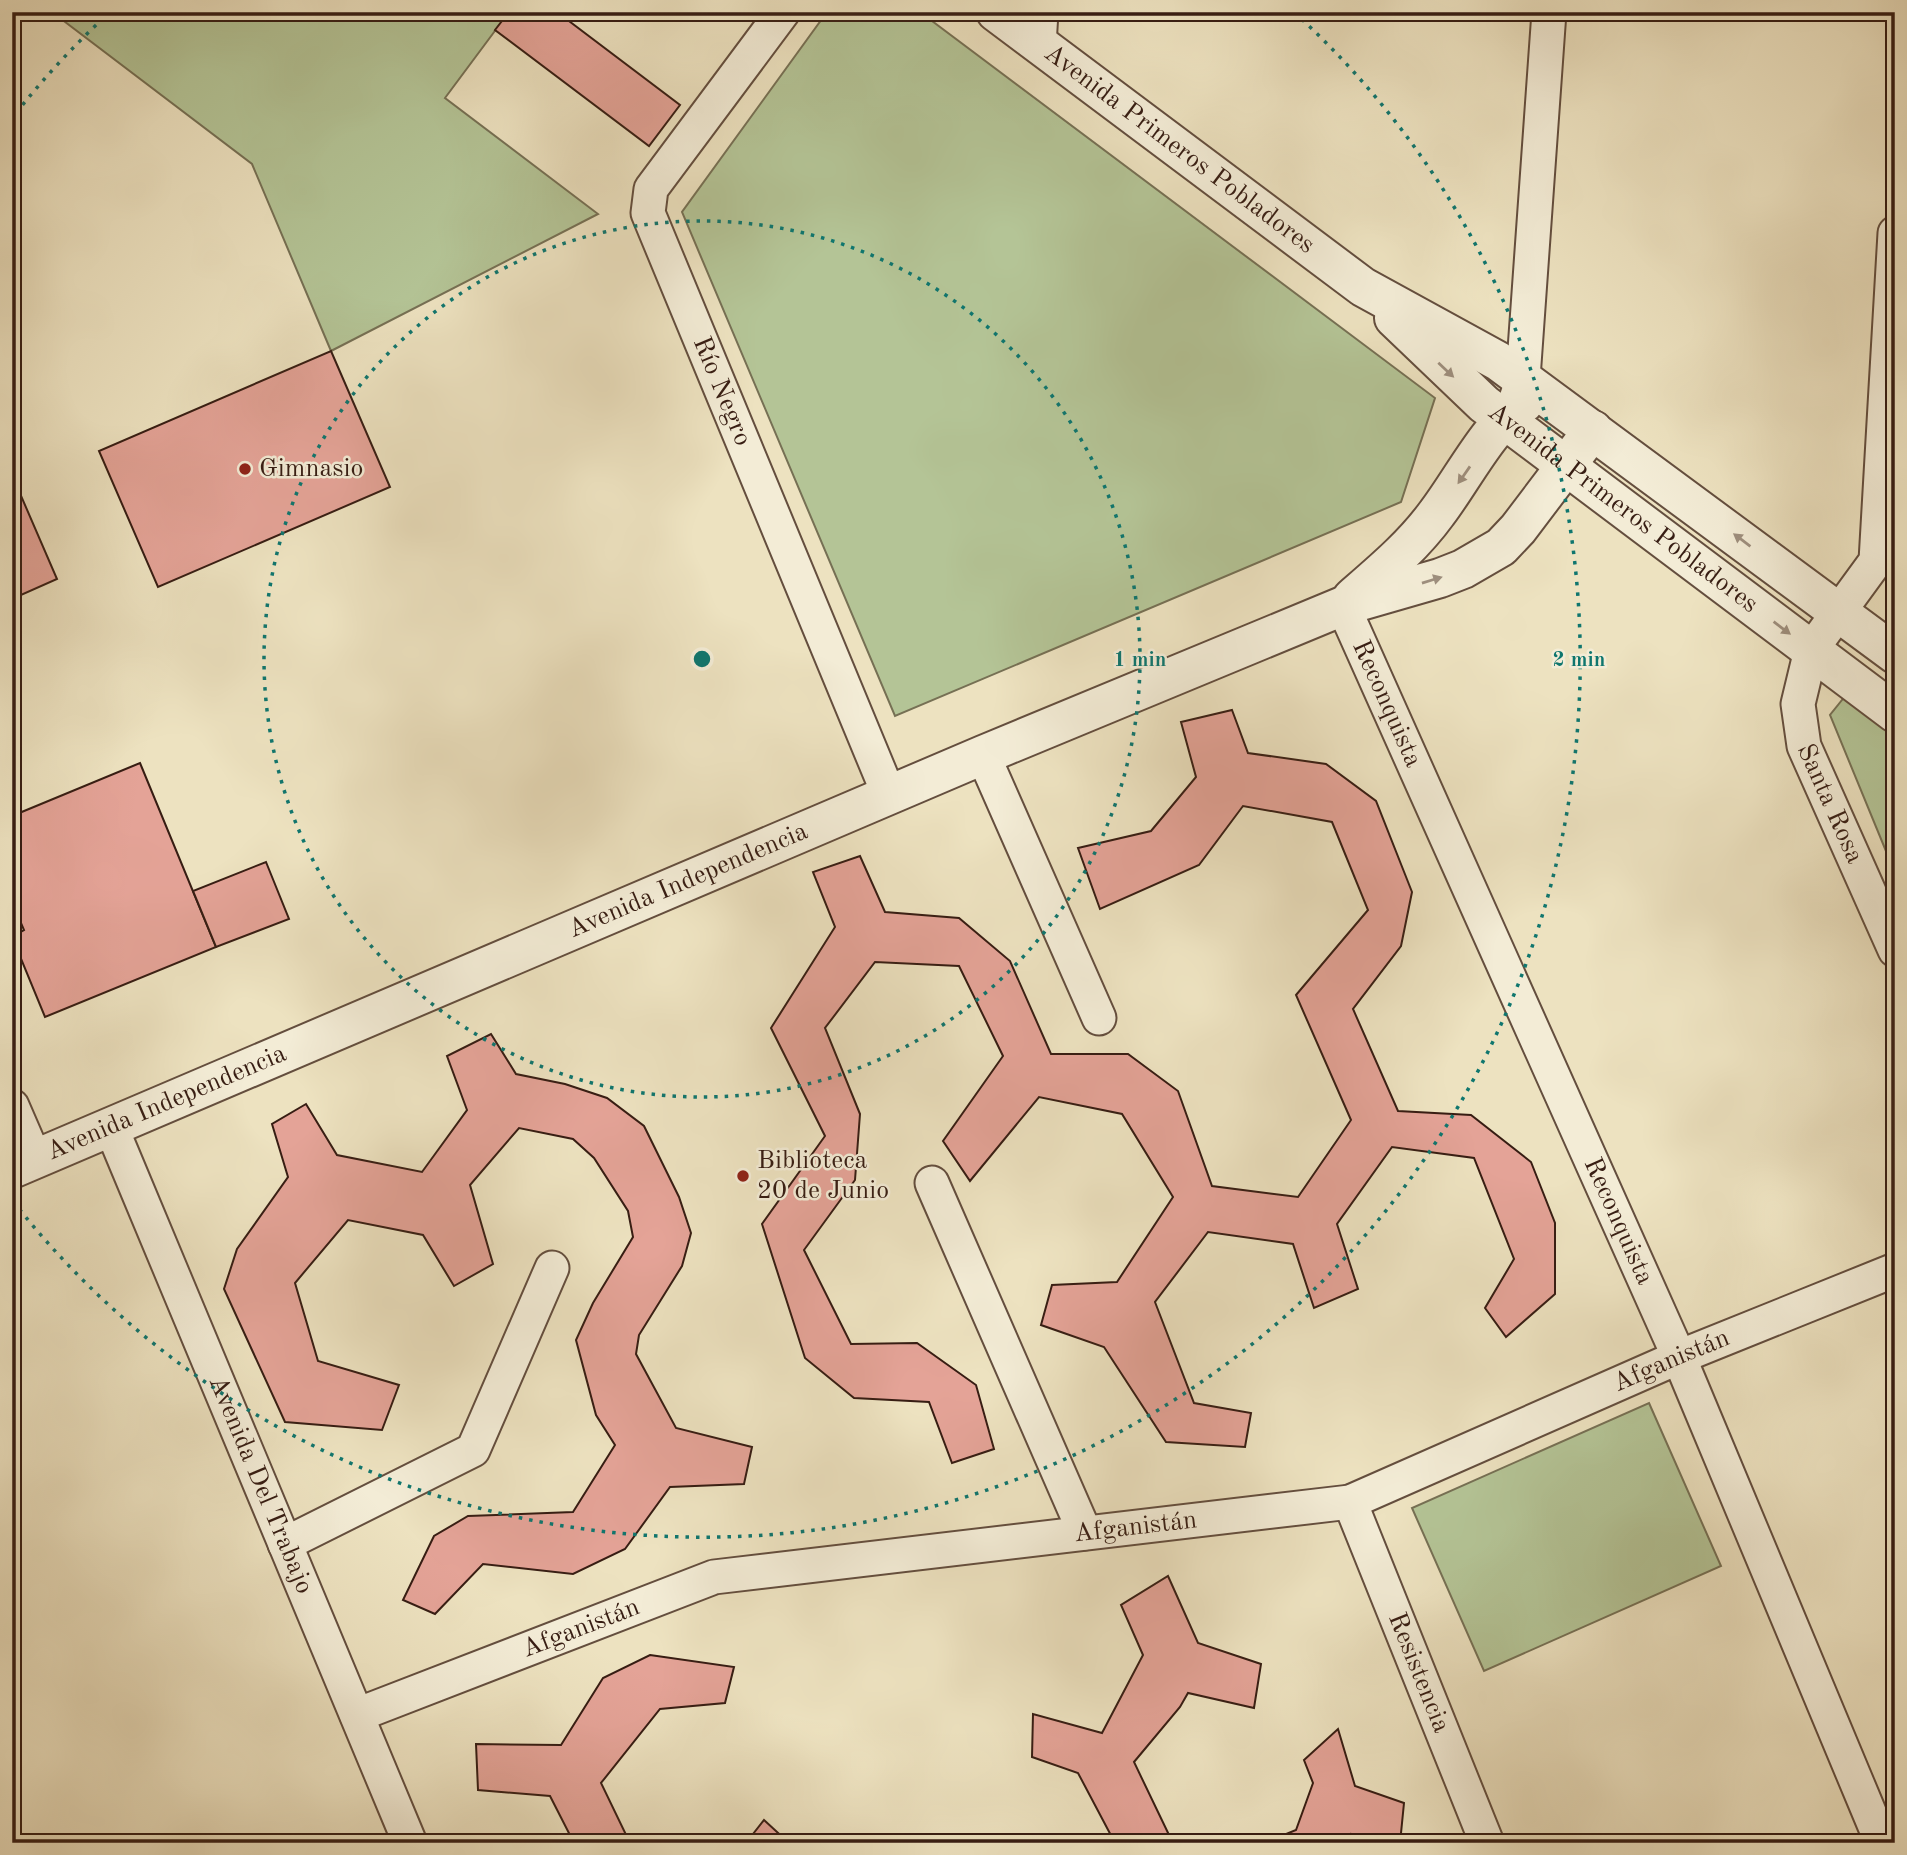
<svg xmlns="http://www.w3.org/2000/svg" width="1907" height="1855" viewBox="0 0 1907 1855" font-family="'Old Standard TT',serif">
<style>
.green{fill:#b4c496;stroke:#767054;stroke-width:2}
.building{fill:#e4a397;stroke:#371d13;stroke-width:2}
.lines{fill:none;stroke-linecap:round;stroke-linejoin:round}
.minor-casing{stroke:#644e3e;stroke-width:37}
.tertiary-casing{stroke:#644e3e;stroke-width:42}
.minor{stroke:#f3ecd6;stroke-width:33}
.tertiary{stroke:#f3ecd6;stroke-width:38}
.oneway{fill:#9e8f7e}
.ring{fill:none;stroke:#0f766e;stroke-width:3.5;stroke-dasharray:3.5 7}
.poi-dot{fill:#8f2418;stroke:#f3ecd6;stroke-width:2.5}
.labels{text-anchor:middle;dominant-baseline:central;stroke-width:5;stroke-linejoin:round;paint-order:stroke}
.street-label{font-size:26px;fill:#371d13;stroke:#f3ecd6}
.poi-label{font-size:26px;fill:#371d13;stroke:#f3ecd6;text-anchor:start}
.centre{fill:#0f766e;stroke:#f3ecd6;stroke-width:3.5}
.ring-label{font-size:21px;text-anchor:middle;font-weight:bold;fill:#0f766e;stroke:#f3ecd6;stroke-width:5;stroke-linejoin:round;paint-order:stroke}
</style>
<rect width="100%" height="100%" fill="#ede2c0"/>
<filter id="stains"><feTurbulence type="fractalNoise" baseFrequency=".00286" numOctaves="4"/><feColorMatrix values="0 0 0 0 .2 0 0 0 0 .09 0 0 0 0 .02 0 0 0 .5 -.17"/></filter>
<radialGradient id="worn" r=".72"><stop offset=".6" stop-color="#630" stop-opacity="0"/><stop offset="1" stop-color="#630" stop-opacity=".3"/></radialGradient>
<g class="green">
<polygon points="52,12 509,12 445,98 598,214 331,351 252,164"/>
<polygon points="827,12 920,12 1435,398 1401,502 895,716 682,212"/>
<polygon points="1846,695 1895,731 1895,873 1830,715"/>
<polygon points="1649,1403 1721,1566 1484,1671 1412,1508"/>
</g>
<g class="building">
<polygon points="509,12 557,12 680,105 649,146 495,30"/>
<polygon points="331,351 390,487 158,587 99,451"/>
<polygon points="12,475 57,579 12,599"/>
<polygon points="1232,710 1248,753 1326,764 1376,801 1412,892 1401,946 1353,1009 1398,1111 1471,1115 1531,1162 1555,1223 1555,1294 1506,1337 1485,1308 1514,1259 1474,1158 1392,1147 1337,1224 1358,1289 1314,1308 1293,1244 1208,1232 1155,1302 1194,1403 1251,1413 1245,1447 1166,1442 1104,1347 1041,1325 1052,1285 1117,1282 1173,1197 1122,1114 1039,1097 970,1181 943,1141 1003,1056 959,966 875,962 825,1028 860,1114 855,1180 804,1250 851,1344 917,1343 976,1385 994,1449 952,1463 929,1402 854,1398 805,1358 762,1224 825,1136 771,1028 835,927 813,872 860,856 885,912 959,918 1010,961 1051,1054 1128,1054 1178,1091 1212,1186 1298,1197 1351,1120 1296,995 1368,910 1332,822 1243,806 1199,865 1100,909 1078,848 1151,831 1196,777 1181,722"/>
<polygon points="140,763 216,947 45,1017 12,937 24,930 12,902 12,816"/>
<polygon points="266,862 289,919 216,947 193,891"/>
<polygon points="491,1034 516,1074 565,1084 607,1098 644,1126 679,1197 691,1233 682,1266 639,1335 636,1354 676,1428 752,1447 744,1484 670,1487 625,1549 573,1574 483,1564 435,1614 403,1600 434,1536 468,1516 573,1512 615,1445 596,1415 576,1340 593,1303 633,1237 628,1211 594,1158 573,1139 519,1128 470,1185 493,1264 454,1286 423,1235 348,1220 295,1283 318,1361 399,1385 382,1430 285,1422 224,1289 237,1249 288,1177 272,1124 306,1104 337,1155 422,1172 467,1110 447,1056"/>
<polygon points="1168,1576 1198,1643 1261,1664 1254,1708 1188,1693 1180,1707 1134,1762 1170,1837 1231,1843 1115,1843 1078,1773 1032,1757 1033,1714 1102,1733 1143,1655 1121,1605"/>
<polygon points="650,1655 734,1667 725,1703 660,1709 601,1783 630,1843 574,1843 550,1796 478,1790 476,1744 561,1745 603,1678"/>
<polygon points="1338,1729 1355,1786 1404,1803 1400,1843 1351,1834 1348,1843 1264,1843 1296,1830 1313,1783 1304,1760"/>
<polygon points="764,1820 789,1843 746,1843"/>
</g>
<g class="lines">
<g class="minor-casing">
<g id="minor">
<path id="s1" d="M783 12 651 189 648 213 889 795"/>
<polyline points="1039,45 1041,12"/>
<path id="s2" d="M1895 233 1876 561 1811 650 1798 704 1804 746 1895 950"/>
<polyline points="1516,399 1523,378 1549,12"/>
<path id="s3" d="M1343 606 1679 1357 1882 1843"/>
<polyline points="983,755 1099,1018"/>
<polyline points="12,1106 35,1159"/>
<path id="s4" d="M111 1127 410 1843"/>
<polyline points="932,1183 1085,1533"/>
<path id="s5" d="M1350 1502 1487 1843"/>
<polyline points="285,1544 473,1450 552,1268"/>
<path id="s6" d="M357 1715 714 1577 1350 1502 1679 1357 1895 1270"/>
</g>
</g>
<g class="tertiary-casing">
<g id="tertiary">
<path id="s7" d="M996 12 1363 287 1498 361 1895 654"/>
<path id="s8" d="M1394 318 1484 404 1895 713"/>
<path d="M1352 598C1383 571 1413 546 1437 513 1463 479 1489 425 1524 403"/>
<path id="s9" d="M12 1169 983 755 1343 606 1440 578 1463 569 1501 547 1518 529 1593 430"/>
</g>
</g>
<use href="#minor" class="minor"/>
<use href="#tertiary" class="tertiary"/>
</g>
<defs><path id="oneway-solid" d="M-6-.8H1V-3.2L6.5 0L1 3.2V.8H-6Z" transform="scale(1.75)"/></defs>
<g class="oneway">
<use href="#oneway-solid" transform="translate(1446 370) rotate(43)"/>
<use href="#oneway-solid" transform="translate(1464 475) rotate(125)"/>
<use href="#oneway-solid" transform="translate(1742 540) rotate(-143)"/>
<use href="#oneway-solid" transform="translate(1432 580) rotate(-17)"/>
<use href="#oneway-solid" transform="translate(1782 628) rotate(37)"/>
</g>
<g class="ring">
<circle cx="702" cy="659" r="438"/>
<path d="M16 113A877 877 0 0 1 110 12M1294 12A877 877 0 1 1 16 1205"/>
</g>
<g class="poi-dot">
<circle cx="245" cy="469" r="7"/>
<circle cx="743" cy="1176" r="7"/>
</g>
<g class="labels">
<g class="street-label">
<text stroke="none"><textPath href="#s7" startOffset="229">Avenida Primeros Pobladores</textPath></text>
<text stroke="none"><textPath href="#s1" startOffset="438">Río Negro</textPath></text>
<text stroke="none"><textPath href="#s8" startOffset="298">Avenida Primeros Pobladores</textPath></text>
<text stroke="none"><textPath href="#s3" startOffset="107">Reconquista</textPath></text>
<text stroke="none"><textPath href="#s2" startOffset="600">Santa Rosa</textPath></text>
<text stroke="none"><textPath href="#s9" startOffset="735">Avenida Independencia</textPath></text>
<text stroke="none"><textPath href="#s9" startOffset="168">Avenida Independencia</textPath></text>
<text stroke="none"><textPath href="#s3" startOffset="674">Reconquista</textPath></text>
<text stroke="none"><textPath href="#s6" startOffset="1374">Afganistán</textPath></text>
<text stroke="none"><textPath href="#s4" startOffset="388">Avenida Del Trabajo</textPath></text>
<text stroke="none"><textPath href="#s6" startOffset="807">Afganistán</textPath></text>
<text stroke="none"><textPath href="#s6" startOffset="240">Afganistán</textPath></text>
<text stroke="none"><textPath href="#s5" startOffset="184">Resistencia</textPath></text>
</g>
<g class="poi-label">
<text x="259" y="469">Gimnasio</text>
<text x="757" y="1161">Biblioteca<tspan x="757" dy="30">20 de Junio</tspan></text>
</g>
</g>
<circle cx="702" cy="659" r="10" class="centre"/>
<g class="ring-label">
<text x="1140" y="666">1 min</text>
<text x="1579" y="666">2 min</text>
</g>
<rect width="1907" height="1855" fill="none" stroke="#ede2c0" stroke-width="42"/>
<rect x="14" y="14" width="1879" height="1827" fill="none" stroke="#371d13" stroke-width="3.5"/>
<rect x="21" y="21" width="1865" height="1813" fill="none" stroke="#371d13" stroke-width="2"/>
<rect width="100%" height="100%" filter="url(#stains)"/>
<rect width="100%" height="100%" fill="url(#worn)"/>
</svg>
